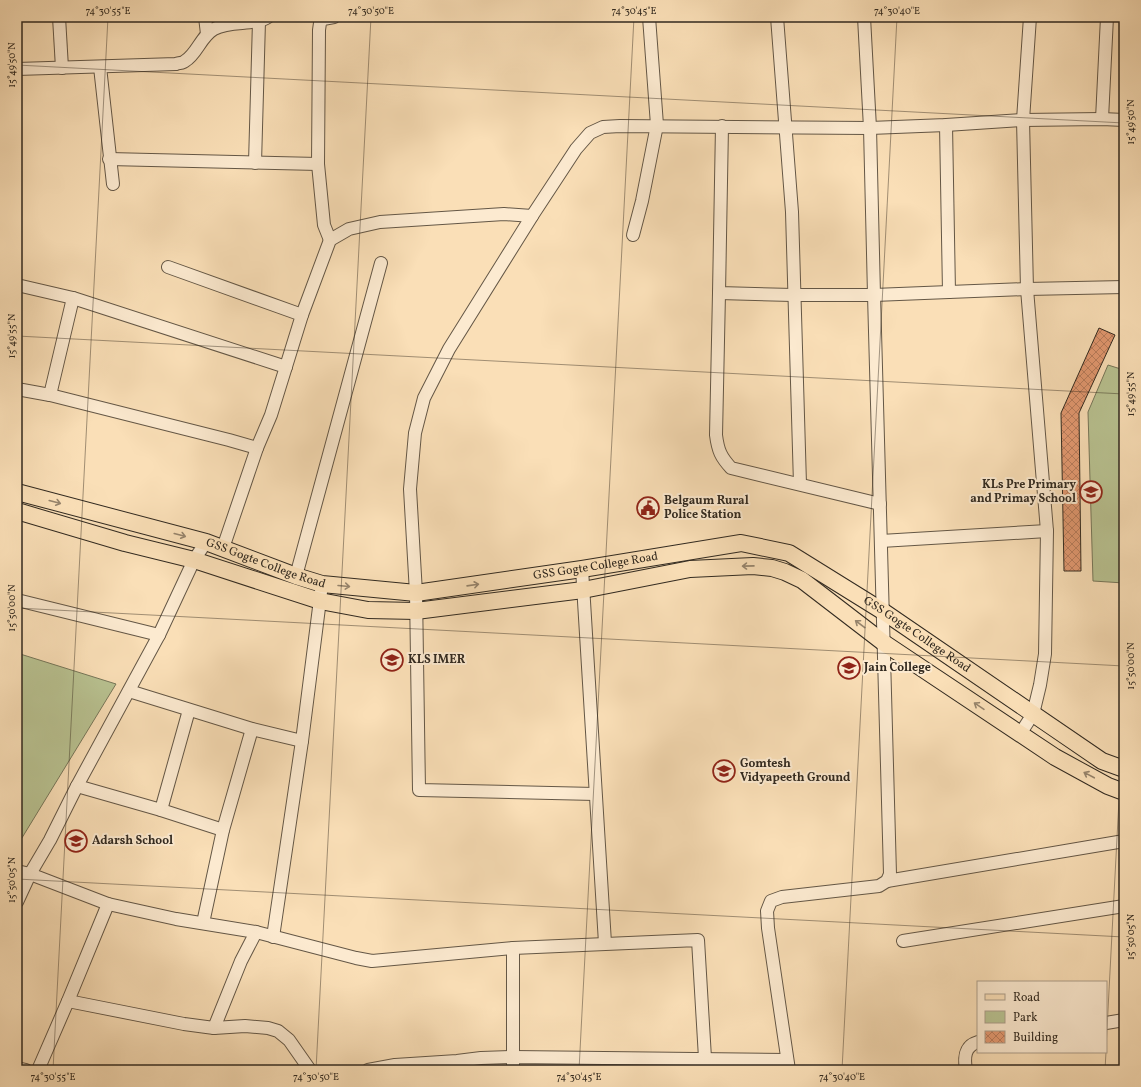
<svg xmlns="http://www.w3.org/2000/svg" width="1141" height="1087" viewBox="0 0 1141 1087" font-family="Vollkorn,serif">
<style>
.green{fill:#b9c392;stroke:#767659}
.building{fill:url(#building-cross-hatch);stroke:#322a20}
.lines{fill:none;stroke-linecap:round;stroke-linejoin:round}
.minor-casing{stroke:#645746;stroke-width:14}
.major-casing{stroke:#322a20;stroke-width:18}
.minor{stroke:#fcead0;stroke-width:12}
.major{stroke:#fadfb7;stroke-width:16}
.oneway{stroke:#96846c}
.ticks{fill:none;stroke:#322a20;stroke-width:1;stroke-opacity:0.45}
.labels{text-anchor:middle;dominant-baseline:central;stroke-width:4;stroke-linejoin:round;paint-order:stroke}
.poi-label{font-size:12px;font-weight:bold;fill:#322a20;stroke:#fcead0;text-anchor:start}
.street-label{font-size:12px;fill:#322a20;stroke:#fcead0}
.neatline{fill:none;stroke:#322a20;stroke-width:1.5}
.ticks-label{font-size:10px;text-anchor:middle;fill:#322a20}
</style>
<defs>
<pattern id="building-cross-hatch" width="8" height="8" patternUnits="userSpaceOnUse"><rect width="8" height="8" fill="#e39971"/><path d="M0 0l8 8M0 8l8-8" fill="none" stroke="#b97d5c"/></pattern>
</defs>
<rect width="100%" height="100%" fill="#fadfb7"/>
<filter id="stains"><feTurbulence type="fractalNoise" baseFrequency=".005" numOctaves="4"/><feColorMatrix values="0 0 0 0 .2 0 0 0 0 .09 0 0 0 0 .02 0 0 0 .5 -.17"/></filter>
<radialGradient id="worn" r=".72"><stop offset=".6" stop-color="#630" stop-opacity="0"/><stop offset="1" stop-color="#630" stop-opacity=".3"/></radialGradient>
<g class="green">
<polygon points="1108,365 1124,370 1124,583 1093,581 1088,412"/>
<polygon points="17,653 116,684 17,846"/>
</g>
<polygon class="building" points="1099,328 1115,335 1079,413 1081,571 1064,571 1061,413"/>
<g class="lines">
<g class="minor-casing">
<g id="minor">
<polyline points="59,17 62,68"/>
<polyline points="205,17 207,34"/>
<polyline points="777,17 792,212 800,484"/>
<polyline points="100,67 113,184"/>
<path d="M17 69 176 64C179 63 183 63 185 61 197 54 201 36 214 29 231 20 255 26 268 17"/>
<polyline points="1102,119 1107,17"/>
<polyline points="946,125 949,292"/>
<polyline points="722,126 719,293 793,295 874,295 1027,289 1124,287"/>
<polyline points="109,159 318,164"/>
<polyline points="255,163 259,21"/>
<polyline points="633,235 642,201 657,125 649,17"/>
<polyline points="330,240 324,225 318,164 319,30 320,23 323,19 334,17"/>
<polyline points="168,267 302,315"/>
<polyline points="17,285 73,298 286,367"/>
<path d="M719 293 716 435C718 451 721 457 731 468L880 504"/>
<polyline points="17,389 50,395 229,440 257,448"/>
<polyline points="50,395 73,298"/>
<polyline points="881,541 1047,531"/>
<polyline points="223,548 257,448 271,415 302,315 330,240 349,229 380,222 504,214 532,216"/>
<polyline points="582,569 605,943"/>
<polyline points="296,576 381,263"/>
<polyline points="17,600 159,635"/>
<polyline points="129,691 252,729 302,741"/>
<polyline points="1020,734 1033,714 1040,685 1045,654 1047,531 1027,289 1023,120 1030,17"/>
<polyline points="77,786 161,810 223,830"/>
<polyline points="595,794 419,790 416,593 410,489 415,433 424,398 449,349 532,216 576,149 590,133 603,127 620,126 870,128 946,125 1023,120 1102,119 1124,120"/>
<polyline points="161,810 189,710"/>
<polyline points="17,871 30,874 108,904 176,919 256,932 356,958 372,961 513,948 698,940 705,1058"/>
<polyline points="887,881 1124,841"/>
<polyline points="17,902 30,874 50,840 77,786 159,635 194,560 206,542"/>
<polyline points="203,923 223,830 252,729"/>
<polyline points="273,937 302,741 322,584"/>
<polyline points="903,941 1124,906"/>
<polyline points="68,1001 184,1024 214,1028 245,1026 268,1028 278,1031 289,1040 310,1070"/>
<polyline points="1106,1023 1124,1020"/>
<polyline points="214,1028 241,961 256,932"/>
<polyline points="17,1068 26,1070"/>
<polyline points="38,1070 68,1001 108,904"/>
<polyline points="368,1070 395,1065 457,1061 481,1058 513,1057 787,1060"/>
<polyline points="513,1070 513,948"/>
<polyline points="789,1070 768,928 767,911 771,901 782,897 879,886 887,881 890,874 874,295 870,128 864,17"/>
<path d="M966 1070C964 1058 964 1046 978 1042"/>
</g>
</g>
<g class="major-casing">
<g id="major">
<path id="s1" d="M17 492 206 542 296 576 322 584 416 593 582 569 741 543 789 553 884 612 1102 761 1124 769"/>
<polyline points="17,511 125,543 194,560 320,601 368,610 416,611 583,590 690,569 753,566 772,568 785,572 802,580 884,643 1055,757 1108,786 1124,792"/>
</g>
</g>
<use href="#minor" class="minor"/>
<use href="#major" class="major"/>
</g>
<defs><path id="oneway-shaft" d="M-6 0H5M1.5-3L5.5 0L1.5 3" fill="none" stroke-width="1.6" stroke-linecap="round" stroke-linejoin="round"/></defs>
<g class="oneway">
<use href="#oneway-shaft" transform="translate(55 502) rotate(15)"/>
<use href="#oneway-shaft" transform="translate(180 535) rotate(15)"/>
<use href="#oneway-shaft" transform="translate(748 566) rotate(179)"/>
<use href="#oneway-shaft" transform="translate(473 585) rotate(-8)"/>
<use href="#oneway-shaft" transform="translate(344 586) rotate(5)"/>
<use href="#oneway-shaft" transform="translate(860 624) rotate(-143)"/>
<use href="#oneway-shaft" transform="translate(979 706) rotate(-146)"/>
<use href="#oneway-shaft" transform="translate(1089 775) rotate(-152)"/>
</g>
<path class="ticks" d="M17 65 1124 123M17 336 1124 394M17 608 1124 666M17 879 1124 937M1106 1048 1124 704M53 1070 108 17M316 1070 371 17M579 1070 634 17M842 1070 897 17M1105 1070 1106 1052"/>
<defs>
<g id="school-ring" transform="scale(1.15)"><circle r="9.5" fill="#fcead0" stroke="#8f2418" stroke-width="1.5"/><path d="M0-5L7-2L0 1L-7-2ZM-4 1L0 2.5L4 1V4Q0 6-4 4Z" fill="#8f2418"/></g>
<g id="civic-ring" transform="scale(1.15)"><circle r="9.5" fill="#fcead0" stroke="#8f2418" stroke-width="1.5"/><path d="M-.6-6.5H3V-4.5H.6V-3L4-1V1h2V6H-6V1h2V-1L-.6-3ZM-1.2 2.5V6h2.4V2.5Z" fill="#8f2418"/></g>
<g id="university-ring" transform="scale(1.15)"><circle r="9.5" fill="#fcead0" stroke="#8f2418" stroke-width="1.5"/><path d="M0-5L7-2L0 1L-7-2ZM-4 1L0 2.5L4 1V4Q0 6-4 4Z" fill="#8f2418"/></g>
</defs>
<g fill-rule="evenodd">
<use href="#school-ring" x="1091" y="492"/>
<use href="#civic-ring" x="648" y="508"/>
<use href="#university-ring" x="392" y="660"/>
<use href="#university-ring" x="849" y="668"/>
<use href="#university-ring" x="724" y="771"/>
<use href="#school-ring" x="76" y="841"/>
</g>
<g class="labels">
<g class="poi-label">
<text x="1076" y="485" text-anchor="end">KLs Pre Primary<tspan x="1076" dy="14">and Primay School</tspan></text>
<text x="664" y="501">Belgaum Rural<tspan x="664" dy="14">Police Station</tspan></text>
<text x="408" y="660">KLS IMER</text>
<text x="864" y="668">Jain College</text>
<text x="740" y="764">Gomtesh<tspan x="740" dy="14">Vidyapeeth Ground</tspan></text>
<text x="92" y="841">Adarsh School</text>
</g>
<g class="street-label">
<text stroke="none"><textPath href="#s1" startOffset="259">GSS Gogte College Road</textPath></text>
<text stroke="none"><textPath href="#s1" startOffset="595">GSS Gogte College Road</textPath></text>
<text stroke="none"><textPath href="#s1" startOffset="943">GSS Gogte College Road</textPath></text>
</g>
</g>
<rect width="1141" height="1087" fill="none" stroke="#fadfb7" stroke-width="44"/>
<rect x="977" y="981" width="130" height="72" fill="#fcead0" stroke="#ab9d8a"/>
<rect x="985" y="994" width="20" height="6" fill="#fadfb7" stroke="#ab9d8a"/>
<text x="1013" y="1001" font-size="12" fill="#322a20">Road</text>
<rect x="985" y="1011" width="20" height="12" fill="#b9c392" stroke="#ab9d8a"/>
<text x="1013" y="1021" font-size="12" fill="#322a20">Park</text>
<rect x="985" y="1031" width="20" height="12" fill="url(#building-cross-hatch)" stroke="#ab9d8a"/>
<text x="1013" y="1041" font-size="12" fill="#322a20">Building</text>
<rect x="22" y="22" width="1097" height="1043" class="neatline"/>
<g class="ticks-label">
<text x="108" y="14">74°30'55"E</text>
<text x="371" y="14">74°30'50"E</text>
<text x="634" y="14">74°30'45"E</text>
<text x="897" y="14">74°30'40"E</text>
<text transform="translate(11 65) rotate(-90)" y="4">15°49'50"N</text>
<text transform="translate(1130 122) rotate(-90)" y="4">15°49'50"N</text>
<text transform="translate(11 336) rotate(-90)" y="4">15°49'55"N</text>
<text transform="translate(1130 394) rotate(-90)" y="4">15°49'55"N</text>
<text transform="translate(11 608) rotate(-90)" y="4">15°50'00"N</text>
<text transform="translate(1130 666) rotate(-90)" y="4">15°50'00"N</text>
<text transform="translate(11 880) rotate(-90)" y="4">15°50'05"N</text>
<text transform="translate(1130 937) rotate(-90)" y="4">15°50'05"N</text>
<text x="53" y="1080">74°30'55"E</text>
<text x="316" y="1080">74°30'50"E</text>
<text x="579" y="1080">74°30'45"E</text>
<text x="842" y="1080">74°30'40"E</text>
</g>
<rect width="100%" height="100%" filter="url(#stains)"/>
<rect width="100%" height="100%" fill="url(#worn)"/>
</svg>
